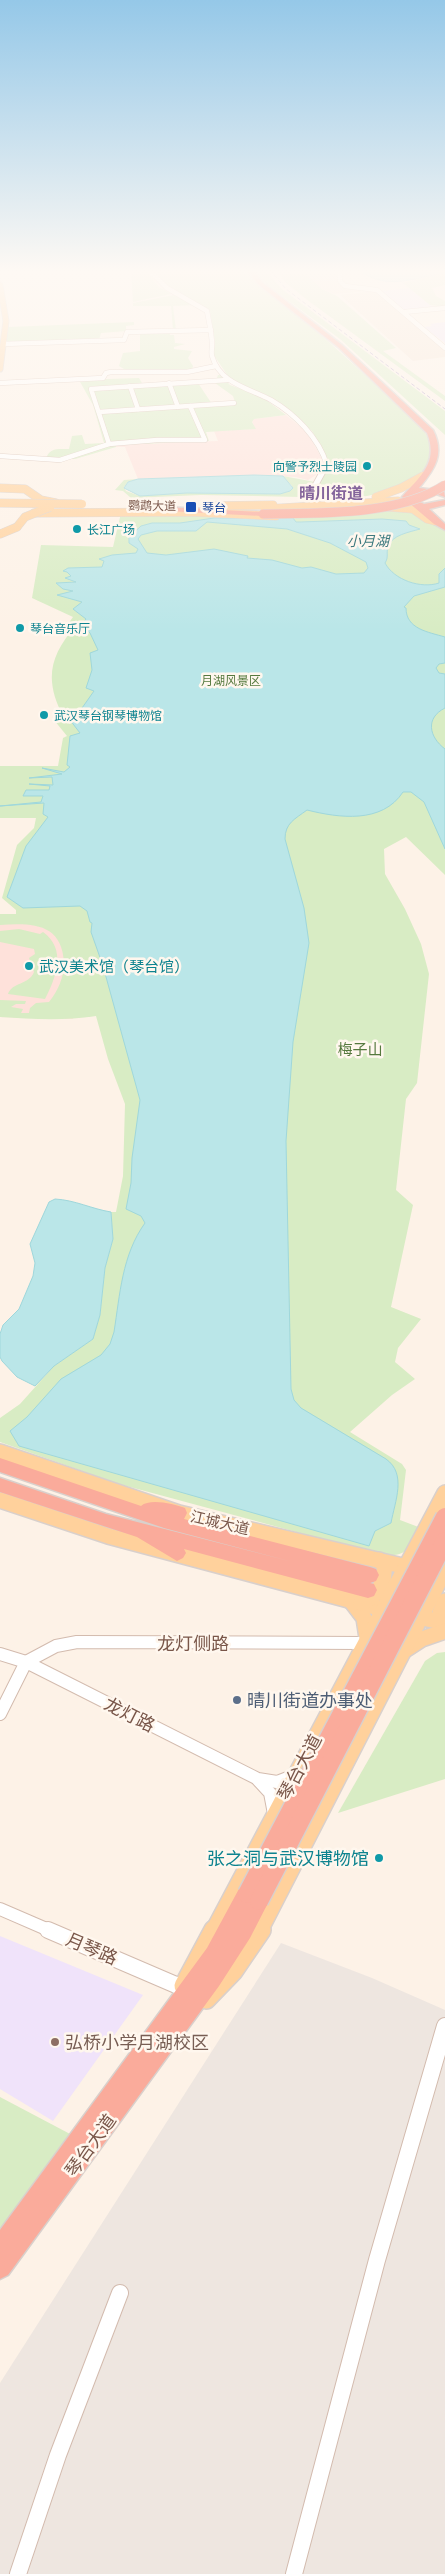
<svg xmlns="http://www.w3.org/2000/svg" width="445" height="2574" viewBox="0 0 445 2574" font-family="Commissioner,'Noto Sans SC',sans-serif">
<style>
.residential{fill:#f6e4d4}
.commercial{fill:#fee1da}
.industrial{fill:#eee6e0}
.education{fill:#f0e3fa}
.green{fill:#d8ecc4}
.water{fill:#bae6e8;stroke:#9fd7db;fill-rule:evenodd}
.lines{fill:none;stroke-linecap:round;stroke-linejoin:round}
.minor-far3-casing{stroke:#d3bbae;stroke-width:5.5}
.minor-far2-casing{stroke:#d3bbae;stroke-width:7}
.minor-far1-casing{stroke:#d3bbae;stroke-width:14}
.minor-casing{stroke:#d3bbae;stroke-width:18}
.major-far3-casing{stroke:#d9d0cc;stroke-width:7}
.major-far2-casing{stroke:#d9d0cc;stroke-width:9}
.major-far1-casing{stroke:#d9d0cc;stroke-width:18}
.major-casing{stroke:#d9d0cc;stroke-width:22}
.highway-casing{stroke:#d9d0cc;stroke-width:3}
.minor-far3{stroke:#fff;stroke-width:4.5}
.minor-far2{stroke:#fff;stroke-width:5.5}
.minor-far1{stroke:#fff;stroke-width:12}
.minor{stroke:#fff;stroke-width:16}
.major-far3{stroke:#ffd19c;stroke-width:5.5}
.major-far2{stroke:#ffd19c;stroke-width:8}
.major-far1{stroke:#ffd19c;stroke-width:15}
.major{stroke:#ffd19c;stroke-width:19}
.highway{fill:#faab9b;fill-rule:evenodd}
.rail{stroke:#b4a3c9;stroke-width:1;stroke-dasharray:4 2.5;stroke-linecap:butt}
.major-bridge-casing{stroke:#d9d0cc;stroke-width:9;stroke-linecap:butt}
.highway-bridge-far1-casing{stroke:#d9d0cc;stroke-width:10;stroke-linecap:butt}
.highway-bridge-casing{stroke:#d9d0cc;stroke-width:21;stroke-linecap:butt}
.major-bridge{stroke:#ffd19c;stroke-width:8}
.highway-bridge-far1{stroke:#faab9b;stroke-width:9}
.highway-bridge{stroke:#faab9b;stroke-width:18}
.culture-dot{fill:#0f9aa8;stroke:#fff7ee;stroke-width:2}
.transit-dot{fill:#1a4fb4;stroke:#fff7ee;stroke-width:2}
.service-dot{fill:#5c6f8a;stroke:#fff7ee;stroke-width:2}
.education-dot{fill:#8d6e63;stroke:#fff7ee;stroke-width:2}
.labels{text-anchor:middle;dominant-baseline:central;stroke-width:5;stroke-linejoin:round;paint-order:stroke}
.far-culture-label{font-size:12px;fill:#0d838f;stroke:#fff7ee;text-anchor:start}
.far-street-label{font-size:12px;fill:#795649;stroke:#fff7ee}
.far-transit-label{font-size:12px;fill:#164399;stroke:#fff7ee;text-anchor:start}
.far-park-label{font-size:12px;fill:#55793e;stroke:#fff7ee}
.far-water-label{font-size:14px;font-style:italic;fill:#3c797e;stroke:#fff7ee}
.culture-label{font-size:15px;fill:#0d838f;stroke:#fff7ee;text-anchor:start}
.park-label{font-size:15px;fill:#55793e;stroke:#fff7ee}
.street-label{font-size:15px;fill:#795649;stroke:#fff7ee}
.far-district-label{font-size:16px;font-weight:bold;fill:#85659c;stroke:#fff7ee}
.near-street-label{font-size:18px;fill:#795649;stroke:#fff7ee}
.near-service-label{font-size:18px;fill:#4e5e75;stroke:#fff7ee;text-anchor:start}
.near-culture-label{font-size:18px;fill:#0d838f;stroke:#fff7ee;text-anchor:end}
.near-education-label{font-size:18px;fill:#785e54;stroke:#fff7ee;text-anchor:start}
</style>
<rect width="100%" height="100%" fill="#fdf2e7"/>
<g class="residential">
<polygon points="289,270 338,270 338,281 344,287 368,291 334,294 322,289 306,275 294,275"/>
<polygon points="375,291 445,351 445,357 413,361 340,295"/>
</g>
<g class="commercial">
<polygon points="286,415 308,433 323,461 324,467 322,471 308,480 296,477 254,475 138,479 125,447 116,447 116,445 218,441 214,431 255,429 252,421 253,419"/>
<polygon points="0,914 68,921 73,1019 0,1017"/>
</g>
<polygon class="industrial" points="281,1943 372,1978 445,2010 445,2574 0,2574 0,2383"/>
<g class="education">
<polygon points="409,288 430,305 434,308 405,311 382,291"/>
<polygon points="445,322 445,343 424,327 432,326 430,324"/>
<polygon points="0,1936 143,1995 53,2121 0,2089"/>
</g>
<g class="green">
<polygon points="145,270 159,287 171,294 133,302 131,271"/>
<path d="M150 270H246V273L329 342 423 428 434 452C428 462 423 473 413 480 390 494 341 503 315 499L313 493 329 464 312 431 277 403 230 379 213 354 215 342 210 311 165 285Z"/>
<polygon points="253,270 267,272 282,289 445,411 445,435 340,339 266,284"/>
<polygon points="277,270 289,270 294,275 306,275 322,289 337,296 396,348 383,351 445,396 445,401 306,299 285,282"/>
<polygon points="445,273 445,285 432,288 436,296 445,301 445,307 430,305 403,283"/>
<polygon points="174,295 196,305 173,306 176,330 173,330 171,306 133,306 133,303"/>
<polygon points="134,322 134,325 126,326 126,331 101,333 99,340 6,344 8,327"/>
<polygon points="170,332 170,335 174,335 175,343 185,344 174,347 174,349 192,351 188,358 193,366 192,370 129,372 119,366 123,353 140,351 140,333"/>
<path d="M218 375H221L230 385 261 396 286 415 254 419 252 422 256 429 206 432 209 441 116 445V447L75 459H46C49 447 59 449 69 449L72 436 82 435 85 444 104 443 93 405 79 380 139 378 142 383H198L212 404 235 402 233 396 215 383Z"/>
<polygon points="283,476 315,482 307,496 301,497 201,495 131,498 123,491 115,490 124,480 138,479 128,482 124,487 126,491 140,496 187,493 280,494 290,491 292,486"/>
<path d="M406 508 427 522 445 529V875L406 837 384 849 385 874 405 909 421 944 429 974 417 1083 406 1099 396 1190 413 1205 391 1307 421 1319 398 1348 395 1362 415 1379 392 1395 350 1432 402 1464 406 1470 400 1520 421 1528C406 1553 405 1559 374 1553L119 1484 0 1442V1418L20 1404 54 1366 93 1339 100 1315 105 1268 113 1239 111 1212H116L123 1176 125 1104 108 1059 96 1016C63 1021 32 1019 0 1017V1000L26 1001 25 1004H16L11 1007 23 1009 21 1013H29L30 1008 36 1003 49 1002C58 991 64 977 64 963 62 923 32 923 0 925V914H16V910L2 898 17 845 34 828 36 818H0V766H58L63 738 67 736 54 720 64 718C44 680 49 657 76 625L68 624 73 617 32 598 41 545 113 547 121 513H198Z"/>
<path d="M19 929 40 934 43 932C67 949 56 978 45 999L8 994C12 982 29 985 34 972L29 958 35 954 34 949 0 942V931Z"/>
<polygon points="445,1652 445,1779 338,1813 425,1661 437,1653"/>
<polygon points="0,2097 72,2135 0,2229"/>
</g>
<g class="water">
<path d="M363 270H445V273C418 277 389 290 363 273Z"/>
<polygon points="254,475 283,476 293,488 290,491 280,494 187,493 140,496 124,488 128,482 138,479"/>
<path d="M214 518H293L296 522H300L382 519 406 521 409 525 420 529C410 532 391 535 388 547 386 553 389 557 385 563 394 580 421 589 439 583V574L445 568V587L414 596 404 607 406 608C406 629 428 632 445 637V663L439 664 436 668 439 673 445 674V708C425 718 429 737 445 749V849L424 802 411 792H403C382 824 339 818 307 810 295 819 285 823 285 839L304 908 309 943 293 1042 286 1141 291 1389 294 1400 301 1408 386 1459C407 1474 395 1501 391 1523L375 1531 369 1546 19 1446 10 1431 27 1417 61 1379 101 1355 110 1344 114 1332C120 1294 122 1255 145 1223L141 1216 126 1209 131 1183 132 1158 140 1100 103 966 91 932 92 923 90 922 87 911 80 906 23 908 7 897 26 846 48 817 43 814 44 803 0 806 41 802 43 796H23L26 790H49L50 786 29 784 53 785 52 777 29 778 62 774 42 768 64 772 70 767 67 765 70 736 80 733 70 720 82 708 94 691 86 688 92 670 90 653 98 650 90 633 82 624 86 619 73 609 82 602 57 595 73 591 63 589 56 583 76 582 65 578 71 576 67 572 63 571 68 568 102 567 104 561 99 559 112 555 136 553 138 549 129 543V537L141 526 152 523H180ZM207 522 287 529 330 543 366 562 368 568 364 573 336 574 311 567 302 568 272 560 247 558 248 556 214 549 166 555 147 553 138 539 141 535 157 531H196Z"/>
<path d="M55 1199C75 1200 92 1209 111 1212L113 1239 105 1268 100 1315 93 1339 54 1366 35 1386 17 1377 2 1361 0 1357V1334L3 1325 19 1309 33 1276 35 1263 30 1244 49 1202Z"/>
</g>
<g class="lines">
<g class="minor-far3-casing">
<g id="minor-far3">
<path d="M149 270 167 288 207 311C209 322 212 334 212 345 212 349 211 353 212 356 220 384 249 388 271 400 295 414 319 438 327 465"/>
<polyline points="340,270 340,281 345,286 377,290 445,348"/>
<polyline points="404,312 445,308"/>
<polyline points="3,344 124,340 127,332 211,330"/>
<polyline points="0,383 103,378 106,373 111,372 187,372 216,366"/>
<polyline points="169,383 178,407"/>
<polyline points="130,386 138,409"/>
<polyline points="99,412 234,403"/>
<polyline points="109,444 91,389 227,380"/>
<polyline points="0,456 60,460 109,444 157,440 205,440 190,406"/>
</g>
</g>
<g class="minor-far2-casing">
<polyline id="minor-far2" points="313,503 311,493 327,464"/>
</g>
<g class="minor-far1-casing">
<g id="minor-far1">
<polyline points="0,1654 26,1662 258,1779 277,1782 295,1775"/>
<polyline points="0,1714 26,1662 56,1646 77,1642 364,1643"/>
<polyline points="258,1780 270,1793 274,1814"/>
<polyline points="0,1909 51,1931"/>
</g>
</g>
<g class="minor-casing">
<g id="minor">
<polyline points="48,1930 183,1988"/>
<polyline points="18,2574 58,2455 120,2293"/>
<polyline points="294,2574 377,2260 445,2026"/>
</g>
</g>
<g class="major-far3-casing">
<polyline id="major-far3" points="0,285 6,321 0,369"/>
</g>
<g class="major-far2-casing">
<g id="major-far2">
<polyline points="0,488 25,489 41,500 56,503"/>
<polyline points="376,497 401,488 423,476"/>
<polyline points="206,506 273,505"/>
<polyline points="388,507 413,509 427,519 435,521"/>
<polyline points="265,509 398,501"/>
<polyline points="34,513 190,512 276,516"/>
<polyline points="0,534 17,527"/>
</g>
</g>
<g class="major-far1-casing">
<g id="major-far1">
<polyline points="0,1452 179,1513 411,1568"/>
<polyline points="0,1500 108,1536 390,1611"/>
<polyline points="351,1601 364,1618 367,1638"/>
<polyline points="445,1601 440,1613 445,1622"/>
<path d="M361 1603C377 1599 386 1581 384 1565L379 1560"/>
<polyline points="414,1616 445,1623"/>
<polyline points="405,1650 422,1639 445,1631"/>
<polyline points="213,1931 445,1493"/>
<polyline points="260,1931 445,1570"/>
</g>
</g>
<g class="major-casing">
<g id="major">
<polyline points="184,1986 214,1930"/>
<polyline points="206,1999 233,1971 261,1930"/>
</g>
</g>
<g class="highway-casing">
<g id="highway">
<path d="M246 270H253L263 283 342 345 433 430C445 454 435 469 419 488L444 491 445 497C433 493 422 488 410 497L424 504 445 500V505L429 509 445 524V530L434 524 402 497C420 476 439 463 427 433L338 347 259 285Z"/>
<polygon points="163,507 263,512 267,514 263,516 166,511 162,509"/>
<path d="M0 1458 141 1506C150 1498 174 1504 185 1508L187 1513 184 1519 370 1567 376 1569 379 1575 376 1581 370 1583 374 1584 377 1590 374 1596 368 1598 184 1549 186 1553 183 1558 177 1561 137 1537 0 1492V1478L106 1514 293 1562 164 1528 0 1472Z"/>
<polygon points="247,1884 254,1887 256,1892 266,1894 269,1901 250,1938 219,1986 8,2275 0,2279 0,2230 207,1948 240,1887"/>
</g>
</g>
<use href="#minor-far3" class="minor-far3"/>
<use href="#minor-far2" class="minor-far2"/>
<use href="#minor-far1" class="minor-far1"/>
<use href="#minor" class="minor"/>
<use href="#major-far3" class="major-far3"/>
<use href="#major-far2" class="major-far2"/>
<use href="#major-far1" class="major-far1"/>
<use href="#major" class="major"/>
<use href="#highway" class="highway"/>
<polyline class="rail" points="270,270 286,289 445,409"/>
<g class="major-bridge-casing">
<g id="major-bridge">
<polyline points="0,503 82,504"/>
<polyline points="17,527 25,517 50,507"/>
</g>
</g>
<g class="highway-bridge-far1-casing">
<path id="highway-bridge-far1" d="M263 514C318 513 398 516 445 485"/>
</g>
<g class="highway-bridge-casing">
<g id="highway-bridge">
<polyline points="247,1894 445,1517"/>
<polyline points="259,1901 445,1541"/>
</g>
</g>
<use href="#major-bridge" class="major-bridge"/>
<use href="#highway-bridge-far1" class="highway-bridge-far1"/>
<use href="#highway-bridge" class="highway-bridge"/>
</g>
<linearGradient id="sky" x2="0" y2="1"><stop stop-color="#95c8e8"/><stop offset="0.43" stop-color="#fef9f4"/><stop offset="1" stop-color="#fef9f4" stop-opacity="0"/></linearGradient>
<rect width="445" height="631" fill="url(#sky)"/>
<g class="culture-dot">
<circle cx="367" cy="466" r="5"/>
<circle cx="77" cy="529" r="5"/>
<circle cx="20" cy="628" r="5"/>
<circle cx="44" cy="715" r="5"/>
<circle cx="29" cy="966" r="5"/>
<circle cx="379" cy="1858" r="5"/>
</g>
<rect class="transit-dot" x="185" y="501" width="12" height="12" rx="2.5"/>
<circle class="service-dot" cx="237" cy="1700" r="5"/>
<circle class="education-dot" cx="55" cy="2042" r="5"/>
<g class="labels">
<g class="far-culture-label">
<text x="357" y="466" text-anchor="end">向警予烈士陵园</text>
<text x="87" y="529">长江广场</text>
<text x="30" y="628">琴台音乐厅</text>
<text x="54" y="715">武汉琴台钢琴博物馆</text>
</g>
<g class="far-street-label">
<text transform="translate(152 505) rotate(1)">鹦鹉大道</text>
</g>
<g class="far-transit-label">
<text x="202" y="507">琴台</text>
</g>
<g class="far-park-label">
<text x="231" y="680">月湖风景区</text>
</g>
<g class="far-water-label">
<text x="368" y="540">小月湖</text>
</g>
<g class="culture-label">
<text x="39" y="966">武汉美术馆（琴台馆）</text>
</g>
<g class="park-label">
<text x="360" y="1049">梅子山</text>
</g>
<g class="street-label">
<text transform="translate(220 1522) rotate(13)">江城大道</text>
</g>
<g class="far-district-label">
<text x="331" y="492">晴川街道</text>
</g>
<g class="near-street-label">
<text x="193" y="1643">龙灯侧路</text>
<text transform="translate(130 1714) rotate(27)">龙灯路</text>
<text transform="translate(299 1767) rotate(-62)">琴台大道</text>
<text transform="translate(92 1948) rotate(23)">月琴路</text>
<text transform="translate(90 2145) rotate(-54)">琴台大道</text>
</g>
<g class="near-service-label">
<text x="247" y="1700">晴川街道办事处</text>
</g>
<g class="near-culture-label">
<text x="369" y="1858">张之洞与武汉博物馆</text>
</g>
<g class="near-education-label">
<text x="65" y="2042">弘桥小学月湖校区</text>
</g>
</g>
</svg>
